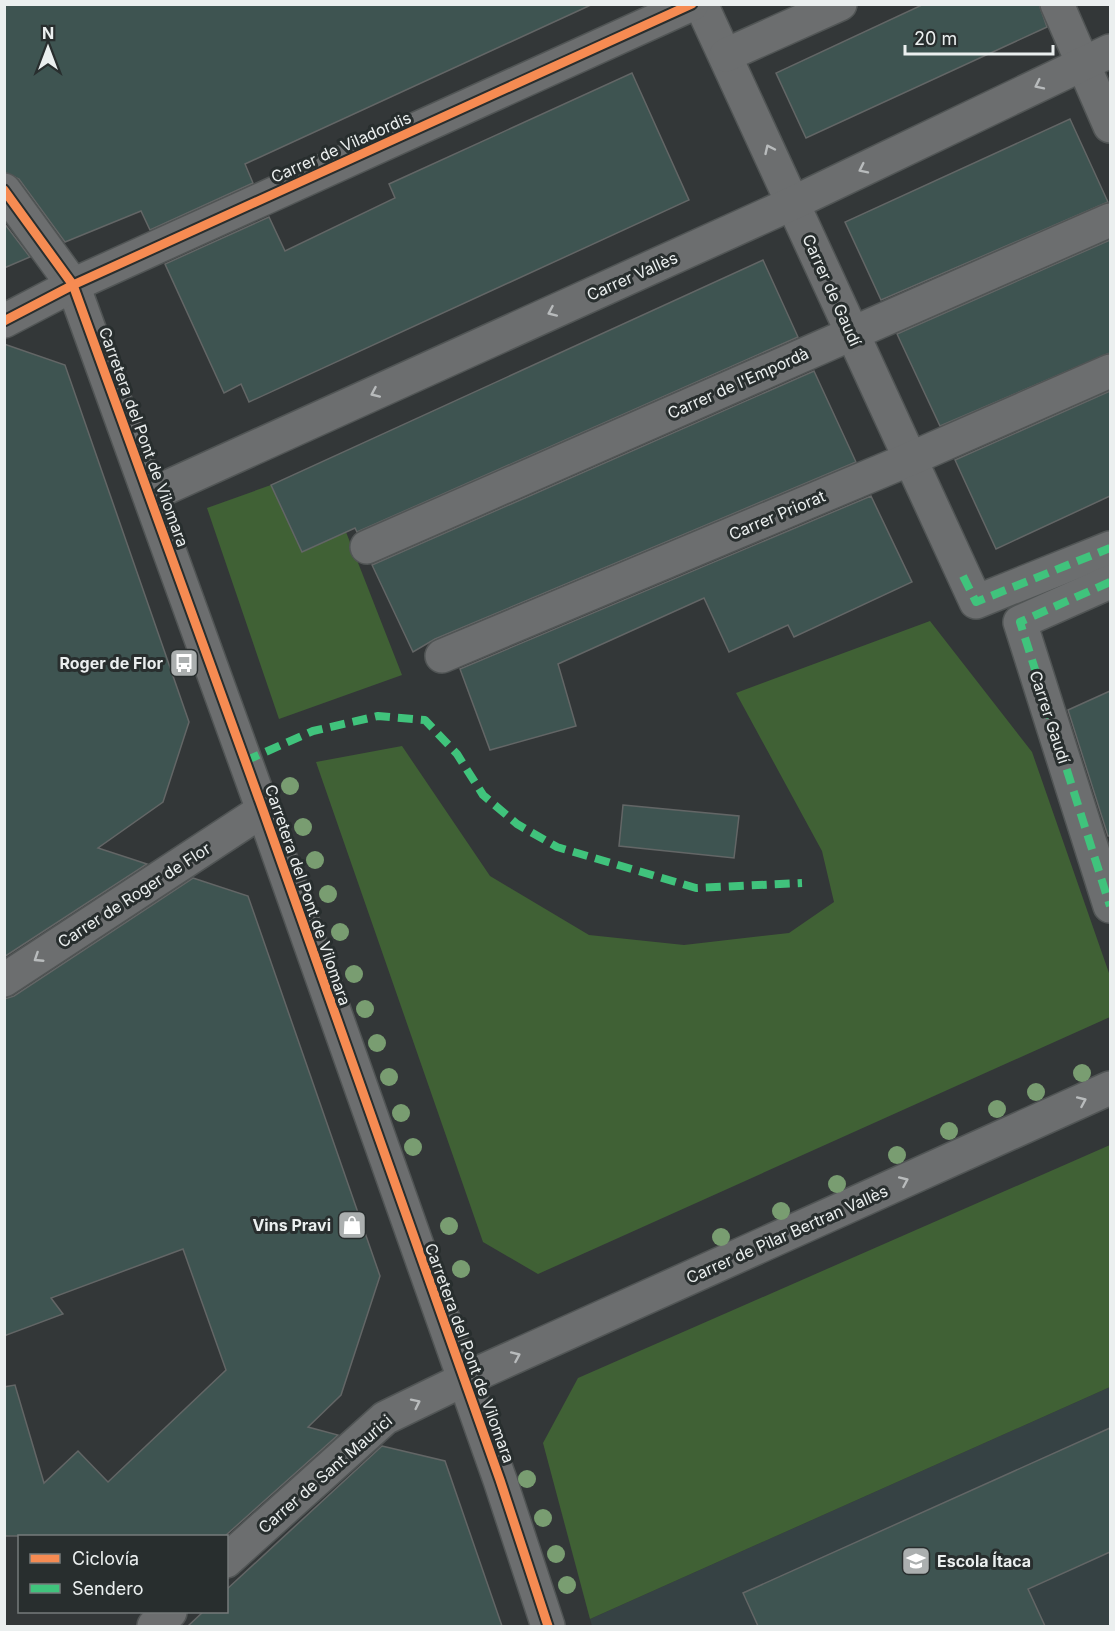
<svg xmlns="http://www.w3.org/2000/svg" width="1115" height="1631" viewBox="0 0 1115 1631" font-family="Inter,sans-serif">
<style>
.built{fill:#364244}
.green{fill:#406135}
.building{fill:#3e5451;stroke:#636666;stroke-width:1.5}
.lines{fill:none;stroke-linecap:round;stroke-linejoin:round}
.minor-casing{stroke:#515555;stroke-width:36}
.minor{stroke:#6c6e6f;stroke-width:33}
.quiet{stroke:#40c37c;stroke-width:8;stroke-dasharray:15 8;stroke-linecap:butt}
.cycleway-casing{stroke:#282e2e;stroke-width:13}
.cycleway{stroke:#f68b52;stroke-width:9}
.tree{fill:#799d71}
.oneway{stroke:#b8bbbc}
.labels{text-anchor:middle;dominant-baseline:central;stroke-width:6;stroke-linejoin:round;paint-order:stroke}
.street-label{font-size:16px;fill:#ebefef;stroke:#282e2e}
.poi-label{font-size:16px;font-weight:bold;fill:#ebefef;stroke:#282e2e;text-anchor:end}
</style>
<rect width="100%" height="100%" fill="#333738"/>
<polygon class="built" points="1110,1387 1110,1626 592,1626 590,1619"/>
<g class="green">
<polygon points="271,485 302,552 346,532 402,675 279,719 207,508"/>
<polygon points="930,621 1032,752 1110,976 1110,1017 538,1274 483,1242 316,762 402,746 490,876 589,935 684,945 789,933 834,902 822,851 736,693"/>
<polygon points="1110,1145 1110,1387 590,1619 543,1443 578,1378"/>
</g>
<g class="building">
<polygon points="4,4 593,4 245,164 253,183 150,230 141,211 65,242 19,179 4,172"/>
<polygon points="924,4 1039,4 1047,27 806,138 776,73"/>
<polygon points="632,73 689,200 249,402 241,384 224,393 165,264 269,217 285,251 395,198 389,184"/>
<polygon points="1070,119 1108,202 881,300 845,222"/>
<polygon points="4,223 30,257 4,268"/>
<polygon points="1110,240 1110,353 940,426 897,334"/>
<polygon points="763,260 798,337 357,532 355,528 302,552 271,485"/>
<polygon points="4,344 65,365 189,722 163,802 98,848 147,864 4,957"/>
<polygon points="814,371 856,462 435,639 413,652 372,565"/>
<polygon points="1110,391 1110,496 996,549 955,460"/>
<polygon points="871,496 912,582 794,637 788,625 729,652 704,598 558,664 576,726 490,750 460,669"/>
<polygon points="1110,691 1110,836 1108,836 1068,710"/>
<polygon points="623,805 739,816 734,858 619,846"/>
<polygon points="193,878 248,896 380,1276 341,1395 308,1427 338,1435 225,1536 4,1536 4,1387 15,1385 44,1483 78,1451 108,1482 226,1370 183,1249 51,1298 63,1314 4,1336 4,999 14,996"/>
<polygon points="1110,1428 1110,1552 1028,1589 1045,1626 758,1626 743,1593"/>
<polygon points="382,1446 445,1461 502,1626 188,1626 204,1611 226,1611 226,1590"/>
</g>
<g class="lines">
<g class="minor-casing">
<g id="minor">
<polyline points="701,4 976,602 1110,548"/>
<polyline points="1057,4 1110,126"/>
<polyline points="726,55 840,4"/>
<polyline points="4,190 73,285 263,810 500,1480 548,1626"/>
<polyline points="4,321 73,285 692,4"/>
<polyline points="150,495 793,203 1110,51"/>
<polyline points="367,547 1110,220"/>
<polyline points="1110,582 1020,622 1110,906"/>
<polyline points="442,656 910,459 1110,371"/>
<polyline points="4,980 263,810"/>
<polyline points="226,1561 385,1418 463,1380 1110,1088"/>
<polyline points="154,1626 170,1612"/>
</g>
</g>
<use href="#minor" class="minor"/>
<g class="quiet">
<polyline points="963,576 976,602 1110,548"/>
<polyline points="1110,582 1020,622 1110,906"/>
<polyline points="245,761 313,731 378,716 425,720 457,754 483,795 517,824 557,847 696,888 802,883"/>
</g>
<g class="cycleway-casing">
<g id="cycleway">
<polyline points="4,190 73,285 263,810 500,1480 548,1626"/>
<polyline points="4,321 73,285 692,4"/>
</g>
</g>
<use href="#cycleway" class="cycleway"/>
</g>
<g class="tree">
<circle cx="290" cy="786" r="9"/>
<circle cx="303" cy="827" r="9"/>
<circle cx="315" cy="860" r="9"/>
<circle cx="328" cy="894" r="9"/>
<circle cx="340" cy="932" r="9"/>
<circle cx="354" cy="974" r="9"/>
<circle cx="365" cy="1009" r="9"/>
<circle cx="377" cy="1043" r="9"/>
<circle cx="1082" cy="1073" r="9"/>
<circle cx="389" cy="1077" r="9"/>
<circle cx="1036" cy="1092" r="9"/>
<circle cx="997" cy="1109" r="9"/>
<circle cx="401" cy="1113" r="9"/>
<circle cx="949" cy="1131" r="9"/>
<circle cx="413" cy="1147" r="9"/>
<circle cx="897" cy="1155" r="9"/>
<circle cx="837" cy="1184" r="9"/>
<circle cx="781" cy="1211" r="9"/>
<circle cx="449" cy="1226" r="9"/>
<circle cx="721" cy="1237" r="9"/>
<circle cx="461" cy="1269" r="9"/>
<circle cx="527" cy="1479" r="9"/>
<circle cx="543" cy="1518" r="9"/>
<circle cx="556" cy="1554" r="9"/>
<circle cx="567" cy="1585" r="9"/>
</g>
<defs><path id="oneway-chevron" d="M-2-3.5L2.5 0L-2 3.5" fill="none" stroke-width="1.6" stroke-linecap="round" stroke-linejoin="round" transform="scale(1.5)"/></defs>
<g class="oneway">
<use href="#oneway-chevron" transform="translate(1039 85) rotate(154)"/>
<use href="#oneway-chevron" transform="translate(769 149) rotate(-115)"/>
<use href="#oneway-chevron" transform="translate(863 169) rotate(154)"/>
<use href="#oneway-chevron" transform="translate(552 312) rotate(156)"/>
<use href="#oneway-chevron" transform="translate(375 393) rotate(156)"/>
<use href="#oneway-chevron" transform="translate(38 958) rotate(147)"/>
<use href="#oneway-chevron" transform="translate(1082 1101) rotate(-24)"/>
<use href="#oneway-chevron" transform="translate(904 1181) rotate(-24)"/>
<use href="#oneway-chevron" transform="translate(516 1356) rotate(-24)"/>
<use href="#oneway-chevron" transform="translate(416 1403) rotate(-26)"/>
</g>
<defs>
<g id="bus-square" transform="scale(1.5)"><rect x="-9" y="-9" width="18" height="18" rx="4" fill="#abafaf" stroke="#282e2e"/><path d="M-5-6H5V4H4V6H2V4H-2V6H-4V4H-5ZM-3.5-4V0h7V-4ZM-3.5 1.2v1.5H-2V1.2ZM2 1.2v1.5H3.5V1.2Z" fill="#fff"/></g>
<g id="shop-square" transform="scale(1.5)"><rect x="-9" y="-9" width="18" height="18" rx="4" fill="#abafaf" stroke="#282e2e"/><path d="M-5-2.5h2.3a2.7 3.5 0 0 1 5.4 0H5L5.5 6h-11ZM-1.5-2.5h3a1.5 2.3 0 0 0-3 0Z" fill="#fff"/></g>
<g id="school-square" transform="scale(1.5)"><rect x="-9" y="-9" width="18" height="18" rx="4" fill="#abafaf" stroke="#282e2e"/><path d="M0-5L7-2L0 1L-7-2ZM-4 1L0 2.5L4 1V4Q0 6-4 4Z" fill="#fff"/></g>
</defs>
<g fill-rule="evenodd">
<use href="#bus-square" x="184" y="663"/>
<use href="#shop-square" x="352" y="1225"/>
<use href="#school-square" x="916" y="1561"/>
</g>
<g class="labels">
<g class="street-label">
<text transform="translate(341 147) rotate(-24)">Carrer de Viladordis</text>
<text transform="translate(632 276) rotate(-24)">Carrer Vallès</text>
<text transform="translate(832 290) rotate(66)">Carrer de Gaudí</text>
<text transform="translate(738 383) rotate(-24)">Carrer de l'Empordà</text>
<text transform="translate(144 437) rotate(70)">Carretera del Pont de Vilomara</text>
<text transform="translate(777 515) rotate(-23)">Carrer Priorat</text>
<text transform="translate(1050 717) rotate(72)">Carrer Gaudí</text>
<text transform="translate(134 895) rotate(-33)">Carrer de Roger de Flor</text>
<text transform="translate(308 895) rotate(71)">Carretera del Pont de Vilomara</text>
<text transform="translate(787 1234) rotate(-24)">Carrer de Pilar Bertran Vallès</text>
<text transform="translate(470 1353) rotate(70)">Carretera del Pont de Vilomara</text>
<text transform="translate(325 1474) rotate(-41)">Carrer de Sant Maurici</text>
</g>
<g class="poi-label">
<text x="163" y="663">Roger de Flor</text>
<text x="331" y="1225">Vins Pravi</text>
<text x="937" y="1561" text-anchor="start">Escola Ítaca</text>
</g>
</g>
<rect width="1115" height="1631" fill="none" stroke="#ebefef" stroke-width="12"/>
<rect x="18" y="1535" width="210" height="78" fill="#282e2e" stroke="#767b7b" stroke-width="1.5"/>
<rect x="30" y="1554" width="30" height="9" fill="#f68b52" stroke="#767b7b" stroke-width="1.5"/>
<text x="72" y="1565" font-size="18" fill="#ebefef">Ciclovía</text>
<rect x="30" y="1584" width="30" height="9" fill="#40c37c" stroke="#767b7b" stroke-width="1.5"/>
<text x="72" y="1595" font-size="18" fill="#ebefef">Sendero</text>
<g transform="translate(48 48)" stroke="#282e2e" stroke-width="4.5" paint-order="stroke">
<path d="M0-4.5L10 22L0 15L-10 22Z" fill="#ebefef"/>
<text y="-9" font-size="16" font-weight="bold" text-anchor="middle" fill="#ebefef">N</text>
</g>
<path d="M905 45v9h148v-9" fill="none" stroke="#ebefef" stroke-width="3"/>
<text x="914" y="45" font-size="18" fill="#ebefef" stroke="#282e2e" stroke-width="4.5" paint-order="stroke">20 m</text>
</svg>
